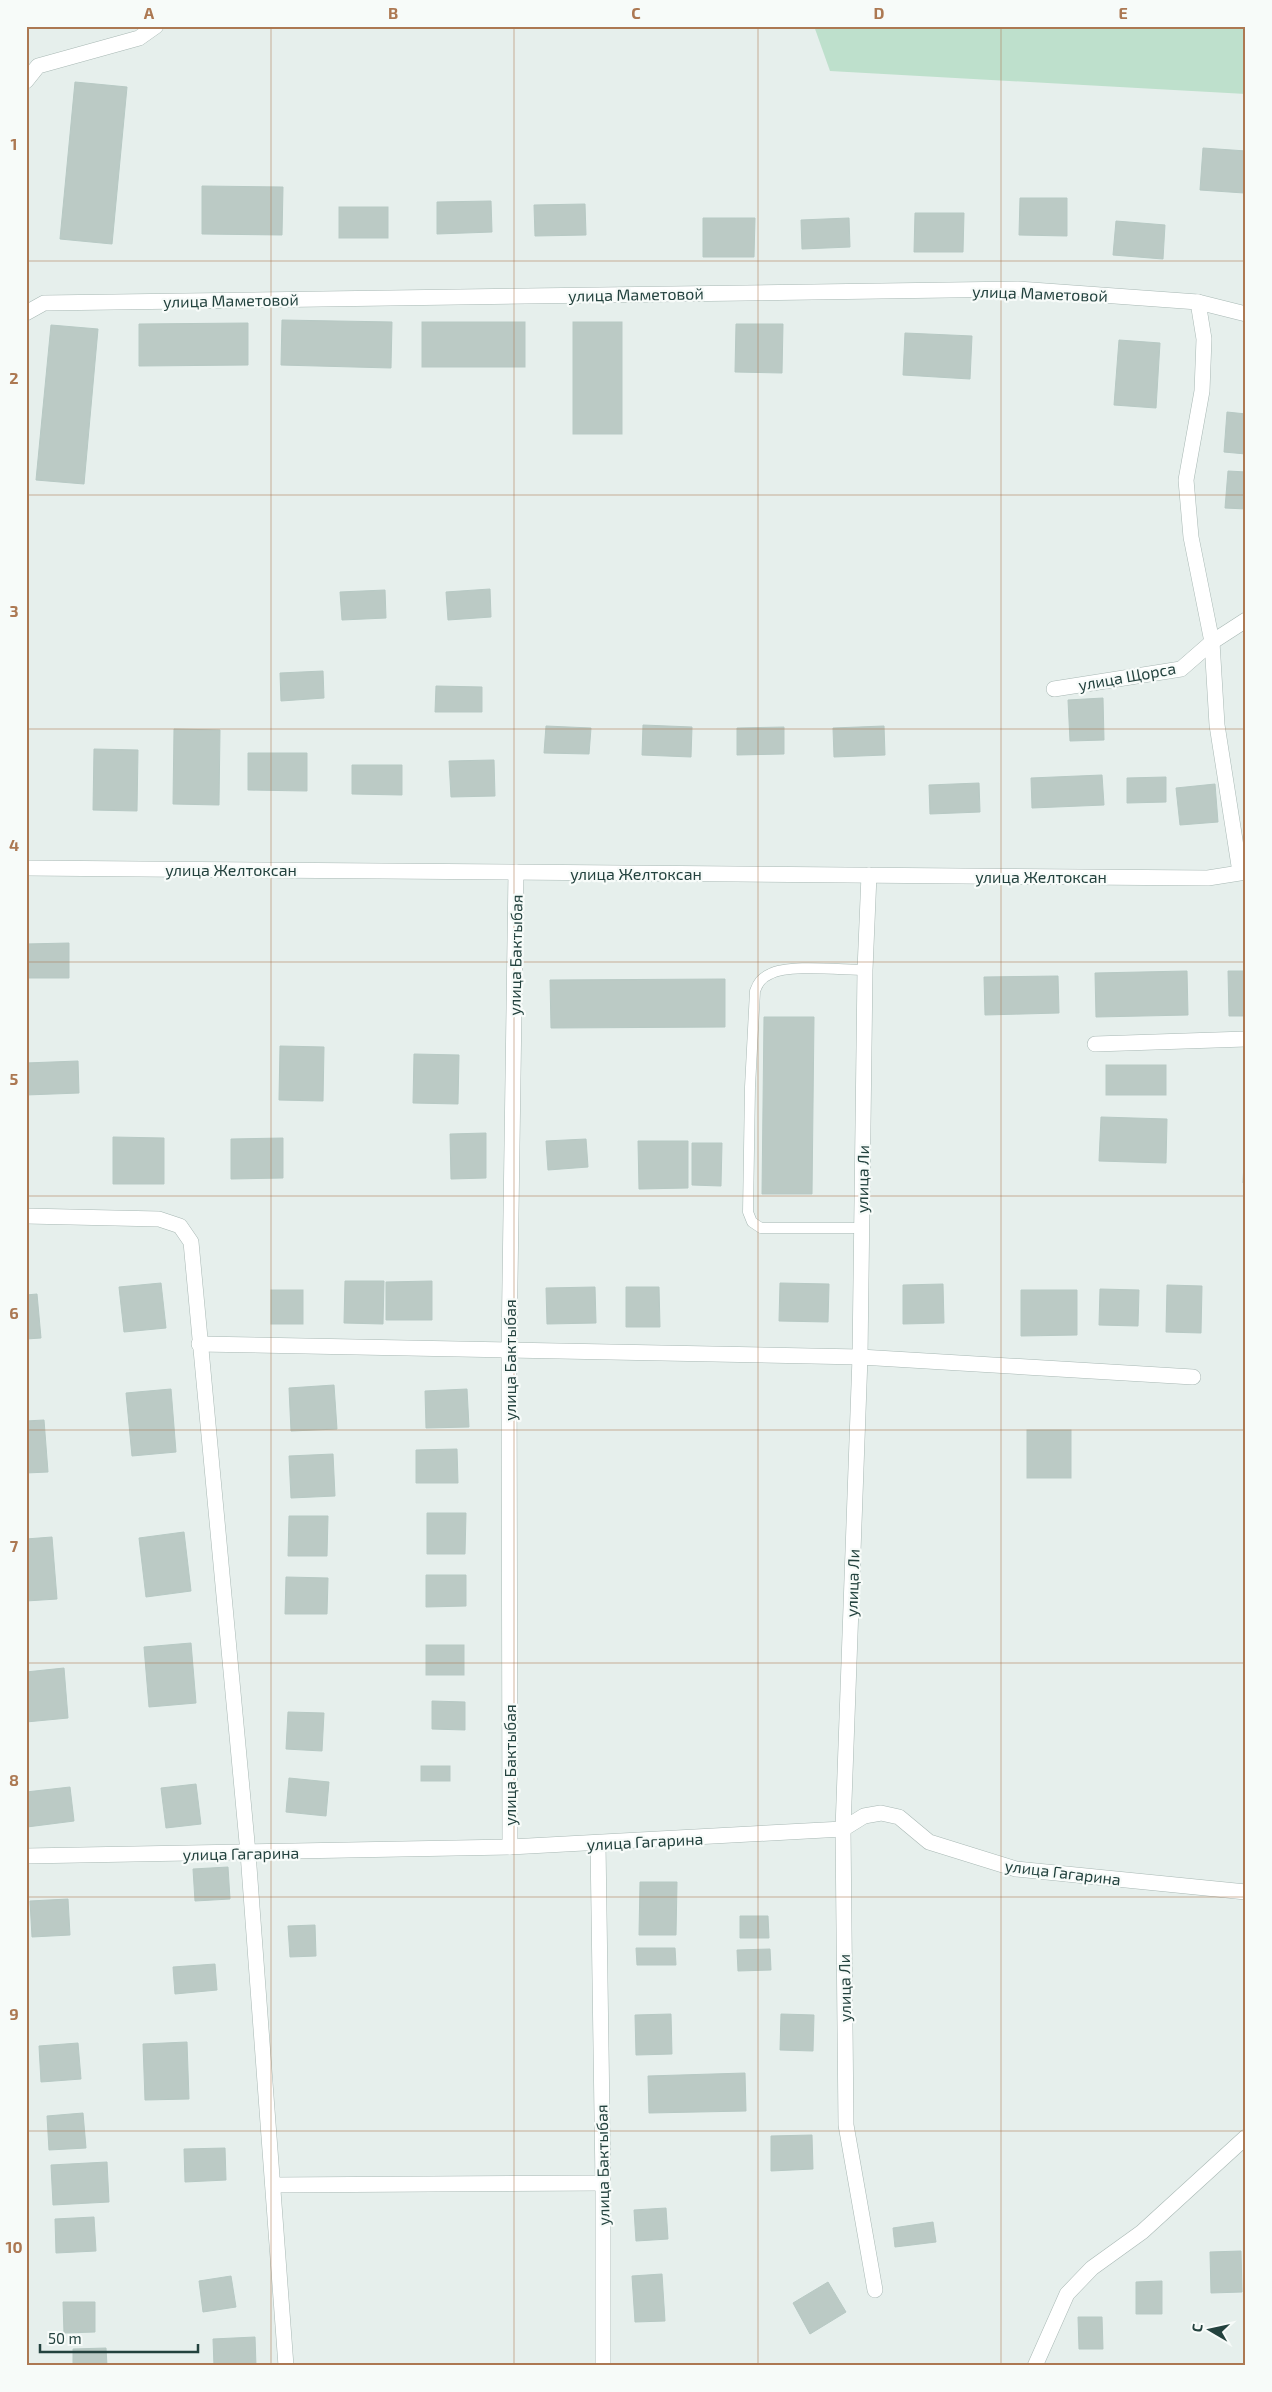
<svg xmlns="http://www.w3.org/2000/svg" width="1272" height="2392" viewBox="0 0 1272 2392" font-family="'Exo 2',sans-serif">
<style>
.green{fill:#bee0cc}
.building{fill:#bbcac5;stroke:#b7c9c4}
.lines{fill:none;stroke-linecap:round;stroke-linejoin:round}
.service-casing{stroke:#a8b8b4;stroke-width:11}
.minor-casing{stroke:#a8b8b4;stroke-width:16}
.tertiary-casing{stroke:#a8b8b4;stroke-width:16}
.service{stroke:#fff;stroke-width:10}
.minor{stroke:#fff;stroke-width:15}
.tertiary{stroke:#fff;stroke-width:15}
.grid{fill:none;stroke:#ac7852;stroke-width:1;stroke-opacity:0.55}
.labels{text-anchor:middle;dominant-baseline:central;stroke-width:4.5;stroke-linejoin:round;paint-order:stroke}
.street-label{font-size:16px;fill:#23423e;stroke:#f7fbf9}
.neatline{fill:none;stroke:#ac7852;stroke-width:2}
.grid-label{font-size:16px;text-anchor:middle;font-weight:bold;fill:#ac7852}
</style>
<rect width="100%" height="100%" fill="#e6efec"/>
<polygon class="green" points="814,26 1246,26 1246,94 830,71"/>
<g class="building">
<polygon points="75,82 127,87 112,244 60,239"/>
<polygon points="1203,148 1246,151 1244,193 1200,190"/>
<polygon points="202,186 283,187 282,235 202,234"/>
<polygon points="1020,198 1067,198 1067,236 1019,235"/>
<polygon points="491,201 492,232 437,234 437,202"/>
<polygon points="585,204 586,235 535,236 534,205"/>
<rect x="339" y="207" width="49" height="31"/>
<polygon points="915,213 964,213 963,252 914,252"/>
<polygon points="703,218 755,218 754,257 703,257"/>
<polygon points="849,218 850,247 802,249 801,220"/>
<polygon points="1116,221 1165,225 1163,259 1113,255"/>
<polygon points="282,320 392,322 391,368 281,365"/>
<rect x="422" y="322" width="103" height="45"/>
<rect x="573" y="322" width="49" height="112"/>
<polygon points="248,323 248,365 139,366 139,324"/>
<polygon points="736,324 783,324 782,373 735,372"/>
<polygon points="51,325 98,329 84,484 36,480"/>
<polygon points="905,333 972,336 970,379 903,375"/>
<polygon points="1119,340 1160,343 1156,408 1114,405"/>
<polygon points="1227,412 1246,414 1246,454 1224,452"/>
<polygon points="1228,471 1246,472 1246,509 1225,508"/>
<polygon points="490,589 491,617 448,620 446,592"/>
<polygon points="385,590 386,618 342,620 340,592"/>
<polygon points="323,671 324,698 281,701 280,673"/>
<polygon points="436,686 482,687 482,712 435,712"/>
<polygon points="1103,698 1104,740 1070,741 1068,700"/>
<polygon points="643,725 692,727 691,757 642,755"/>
<polygon points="546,726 591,728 589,754 544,753"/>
<polygon points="884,726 885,755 834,757 833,728"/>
<polygon points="784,727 784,754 737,755 737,728"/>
<polygon points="174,729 220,730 219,805 173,804"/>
<polygon points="94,749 138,750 137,811 93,810"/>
<polygon points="248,753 307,753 307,791 248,790"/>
<polygon points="494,760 495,796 451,797 449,761"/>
<polygon points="352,765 402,765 402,795 352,794"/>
<polygon points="1102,775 1104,805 1032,808 1031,778"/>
<polygon points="1166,777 1166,802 1127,803 1127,778"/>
<polygon points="979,783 980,812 930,814 929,785"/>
<polygon points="1215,784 1218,822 1180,825 1176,788"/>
<polygon points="69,943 69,978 26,978 26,944"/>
<polygon points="1187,971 1188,1015 1096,1017 1095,973"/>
<polygon points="1228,971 1246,971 1246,1016 1229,1016"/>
<polygon points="1058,976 1059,1013 985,1015 984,977"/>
<polygon points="725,979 725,1027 551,1028 550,980"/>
<polygon points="764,1017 814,1017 812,1194 762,1194"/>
<polygon points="280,1046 324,1047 323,1101 279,1100"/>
<polygon points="414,1054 459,1055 458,1104 413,1103"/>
<polygon points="78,1061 79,1093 26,1095 26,1063"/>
<rect x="1106" y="1065" width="60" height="30"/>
<polygon points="1101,1117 1167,1119 1166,1163 1099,1161"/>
<polygon points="486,1133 486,1178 451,1179 450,1134"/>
<polygon points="113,1137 164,1138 164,1184 113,1184"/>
<polygon points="283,1138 283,1178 231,1179 231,1139"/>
<polygon points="586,1139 588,1167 548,1170 546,1141"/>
<polygon points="638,1141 688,1141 688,1188 639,1189"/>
<polygon points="1245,1142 1246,1142 1246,1183 1243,1183"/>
<polygon points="692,1143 722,1143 721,1186 692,1185"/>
<polygon points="345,1281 384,1281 383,1324 344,1323"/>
<polygon points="432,1281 432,1320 386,1320 386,1282"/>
<polygon points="161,1283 166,1328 124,1332 119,1287"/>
<polygon points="780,1283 829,1284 828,1322 779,1321"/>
<polygon points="943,1284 944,1323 903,1324 903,1285"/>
<polygon points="1167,1285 1202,1286 1201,1333 1166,1332"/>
<polygon points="595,1287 596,1323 547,1324 546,1288"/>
<polygon points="626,1287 659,1287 660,1327 626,1327"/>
<polygon points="1100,1289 1139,1290 1138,1326 1099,1325"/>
<rect x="271" y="1290" width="32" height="34"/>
<polygon points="1021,1290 1077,1290 1077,1335 1021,1336"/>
<polygon points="37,1294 41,1338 26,1339 26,1295"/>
<polygon points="334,1385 337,1429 291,1431 289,1388"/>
<polygon points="171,1389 176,1452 132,1456 126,1393"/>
<polygon points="467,1389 469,1427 426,1428 425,1391"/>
<polygon points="44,1420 48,1472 26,1473 26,1421"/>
<rect x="1027" y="1430" width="44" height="48"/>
<polygon points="457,1449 458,1483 416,1483 416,1450"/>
<polygon points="333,1454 335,1496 291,1498 289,1456"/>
<polygon points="427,1513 466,1513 465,1554 427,1554"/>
<polygon points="289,1516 328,1516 327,1556 288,1556"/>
<polygon points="184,1532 191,1591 146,1597 139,1538"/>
<polygon points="52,1537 57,1599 26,1601 26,1539"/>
<polygon points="426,1575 466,1575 466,1606 426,1607"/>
<polygon points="286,1577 328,1578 327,1614 285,1614"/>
<polygon points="191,1643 196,1703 149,1707 144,1647"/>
<rect x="426" y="1645" width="38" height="30"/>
<polygon points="64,1668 68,1718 26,1722 26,1672"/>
<polygon points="432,1701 465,1702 465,1730 432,1729"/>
<polygon points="288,1712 324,1713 322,1751 286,1749"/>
<rect x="421" y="1766" width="29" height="15"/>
<polygon points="289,1778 329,1782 326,1816 286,1812"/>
<polygon points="196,1784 201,1824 166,1828 161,1788"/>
<polygon points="70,1787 74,1821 27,1827 26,1792"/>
<polygon points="228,1867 230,1899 195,1901 193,1869"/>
<polygon points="640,1882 677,1882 676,1935 639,1935"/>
<polygon points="68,1899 70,1935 32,1937 30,1901"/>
<polygon points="740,1916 768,1916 769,1938 740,1938"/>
<polygon points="315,1925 316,1956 290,1957 288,1926"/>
<polygon points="636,1948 675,1948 676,1965 637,1965"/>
<polygon points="770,1949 771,1970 738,1971 737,1950"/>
<polygon points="215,1964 217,1990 175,1994 173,1967"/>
<polygon points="671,2014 672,2054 636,2055 635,2015"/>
<polygon points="781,2014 814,2015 813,2051 780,2050"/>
<polygon points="187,2042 189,2099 145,2100 143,2044"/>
<polygon points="78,2043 81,2079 41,2082 39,2046"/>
<polygon points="745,2073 746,2111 649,2113 648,2076"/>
<polygon points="83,2113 86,2148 49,2150 47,2116"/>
<polygon points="812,2135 813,2169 771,2171 771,2136"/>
<polygon points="225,2148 226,2180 185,2182 184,2149"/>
<polygon points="107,2162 109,2202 53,2205 51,2165"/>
<polygon points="666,2208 668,2239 636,2241 634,2210"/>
<polygon points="94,2217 96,2251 56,2253 55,2219"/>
<polygon points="933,2222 936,2242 895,2247 893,2228"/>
<polygon points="1241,2251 1242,2292 1211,2293 1210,2252"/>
<polygon points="662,2274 665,2321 635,2322 632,2276"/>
<polygon points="231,2276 236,2307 203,2312 199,2281"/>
<polygon points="1162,2281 1162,2314 1136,2314 1136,2282"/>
<polygon points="828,2282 846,2312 810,2334 793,2303"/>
<polygon points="63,2302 95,2302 95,2332 64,2333"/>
<polygon points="1078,2317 1102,2317 1103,2349 1079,2349"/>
<polygon points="255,2337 256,2366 214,2366 213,2339"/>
<polygon points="106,2348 107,2366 73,2366 73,2349"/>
</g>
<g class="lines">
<g class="service-casing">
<path id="service" d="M861 1228H761L752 1222 748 1212 750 1087 755 991C758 983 761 978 770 974 789 964 841 970 865 970"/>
</g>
<g class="minor-casing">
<g id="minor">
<polyline points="26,81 38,66 139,38 156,26"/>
<polyline points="1198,302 1204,339 1202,391 1186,480 1191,537 1212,642 1217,725 1240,872"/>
<polyline points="26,313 44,303 1018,289 1198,302 1246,314"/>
<polyline points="1054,689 1181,669 1212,642 1246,620"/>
<polyline points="869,875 865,970 860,1357 843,1829 846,2125 875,2290"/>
<polyline points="1095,1044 1246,1039"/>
<polyline points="26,1216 159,1219 180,1226 191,1242 248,1853 286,2366"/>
<polyline points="199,1344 860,1357 1193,1377"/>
<polyline points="598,1844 603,2183 603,2366"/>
<polyline points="510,1847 509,1350 516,872"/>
<polyline points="26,1856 510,1847 843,1829 864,1816 881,1813 899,1817 929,1842 1016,1869 1246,1892"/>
<polyline points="273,2185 603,2183"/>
<polyline points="1035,2366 1067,2294 1092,2268 1142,2232 1246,2137"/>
</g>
</g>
<g class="tertiary-casing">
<polyline id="tertiary" points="26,868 1208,878 1246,872"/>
</g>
<use href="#service" class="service"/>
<use href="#minor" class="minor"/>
<use href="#tertiary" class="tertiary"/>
</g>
<path class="grid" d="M271 26V2366M514 26V2366M758 26V2366M1001 26V2366M26 261H1246M26 495H1246M26 729H1246M26 962H1246M26 1196H1246M26 1430H1246M26 1663H1246M26 1897H1246M26 2131H1246"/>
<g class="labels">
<g class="street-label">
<text transform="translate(1040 293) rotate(2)">улица Маметовой</text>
<text transform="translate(636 294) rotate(-1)">улица Маметовой</text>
<text transform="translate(231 300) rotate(-1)">улица Маметовой</text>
<text transform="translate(1127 676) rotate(-10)">улица Щорса</text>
<text x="231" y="869">улица Желтоксан</text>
<text x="636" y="873">улица Желтоксан</text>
<text x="1041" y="876">улица Желтоксан</text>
<text transform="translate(515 955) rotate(-89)">улица Бактыбая</text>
<text transform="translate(862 1179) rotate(-89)">улица Ли</text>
<text transform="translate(509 1360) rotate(-90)">улица Бактыбая</text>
<text transform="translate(852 1583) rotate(-88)">улица Ли</text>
<text transform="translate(509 1765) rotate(-90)">улица Бактыбая</text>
<text transform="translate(645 1841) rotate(-3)">улица Гагарина</text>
<text transform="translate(241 1853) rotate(-1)">улица Гагарина</text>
<text transform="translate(1063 1872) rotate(7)">улица Гагарина</text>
<text transform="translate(844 1988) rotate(-91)">улица Ли</text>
<text transform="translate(602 2165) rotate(-91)">улица Бактыбая</text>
</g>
</g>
<rect width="1272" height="2392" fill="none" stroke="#f7fbf9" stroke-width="55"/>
<g transform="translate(1210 2330) rotate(279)" stroke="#f7fbf9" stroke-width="4" paint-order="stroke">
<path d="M0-4L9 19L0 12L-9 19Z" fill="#23423e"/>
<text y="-8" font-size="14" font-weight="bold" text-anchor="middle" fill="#23423e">С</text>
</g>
<path d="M40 2344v8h158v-8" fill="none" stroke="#23423e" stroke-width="2.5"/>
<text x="48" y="2344" font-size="15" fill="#23423e" stroke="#f7fbf9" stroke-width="4" paint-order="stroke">50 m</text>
<rect x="28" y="28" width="1216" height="2336" class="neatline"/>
<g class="grid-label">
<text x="149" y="19">A</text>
<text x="393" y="19">B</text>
<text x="636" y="19">C</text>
<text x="879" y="19">D</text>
<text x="1123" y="19">E</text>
<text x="14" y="150">1</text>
<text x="14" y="384">2</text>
<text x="14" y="617">3</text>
<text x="14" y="851">4</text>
<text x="14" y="1085">5</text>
<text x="14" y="1319">6</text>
<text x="14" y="1552">7</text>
<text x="14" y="1786">8</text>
<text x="14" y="2020">9</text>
<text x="14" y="2253">10</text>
</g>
</svg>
